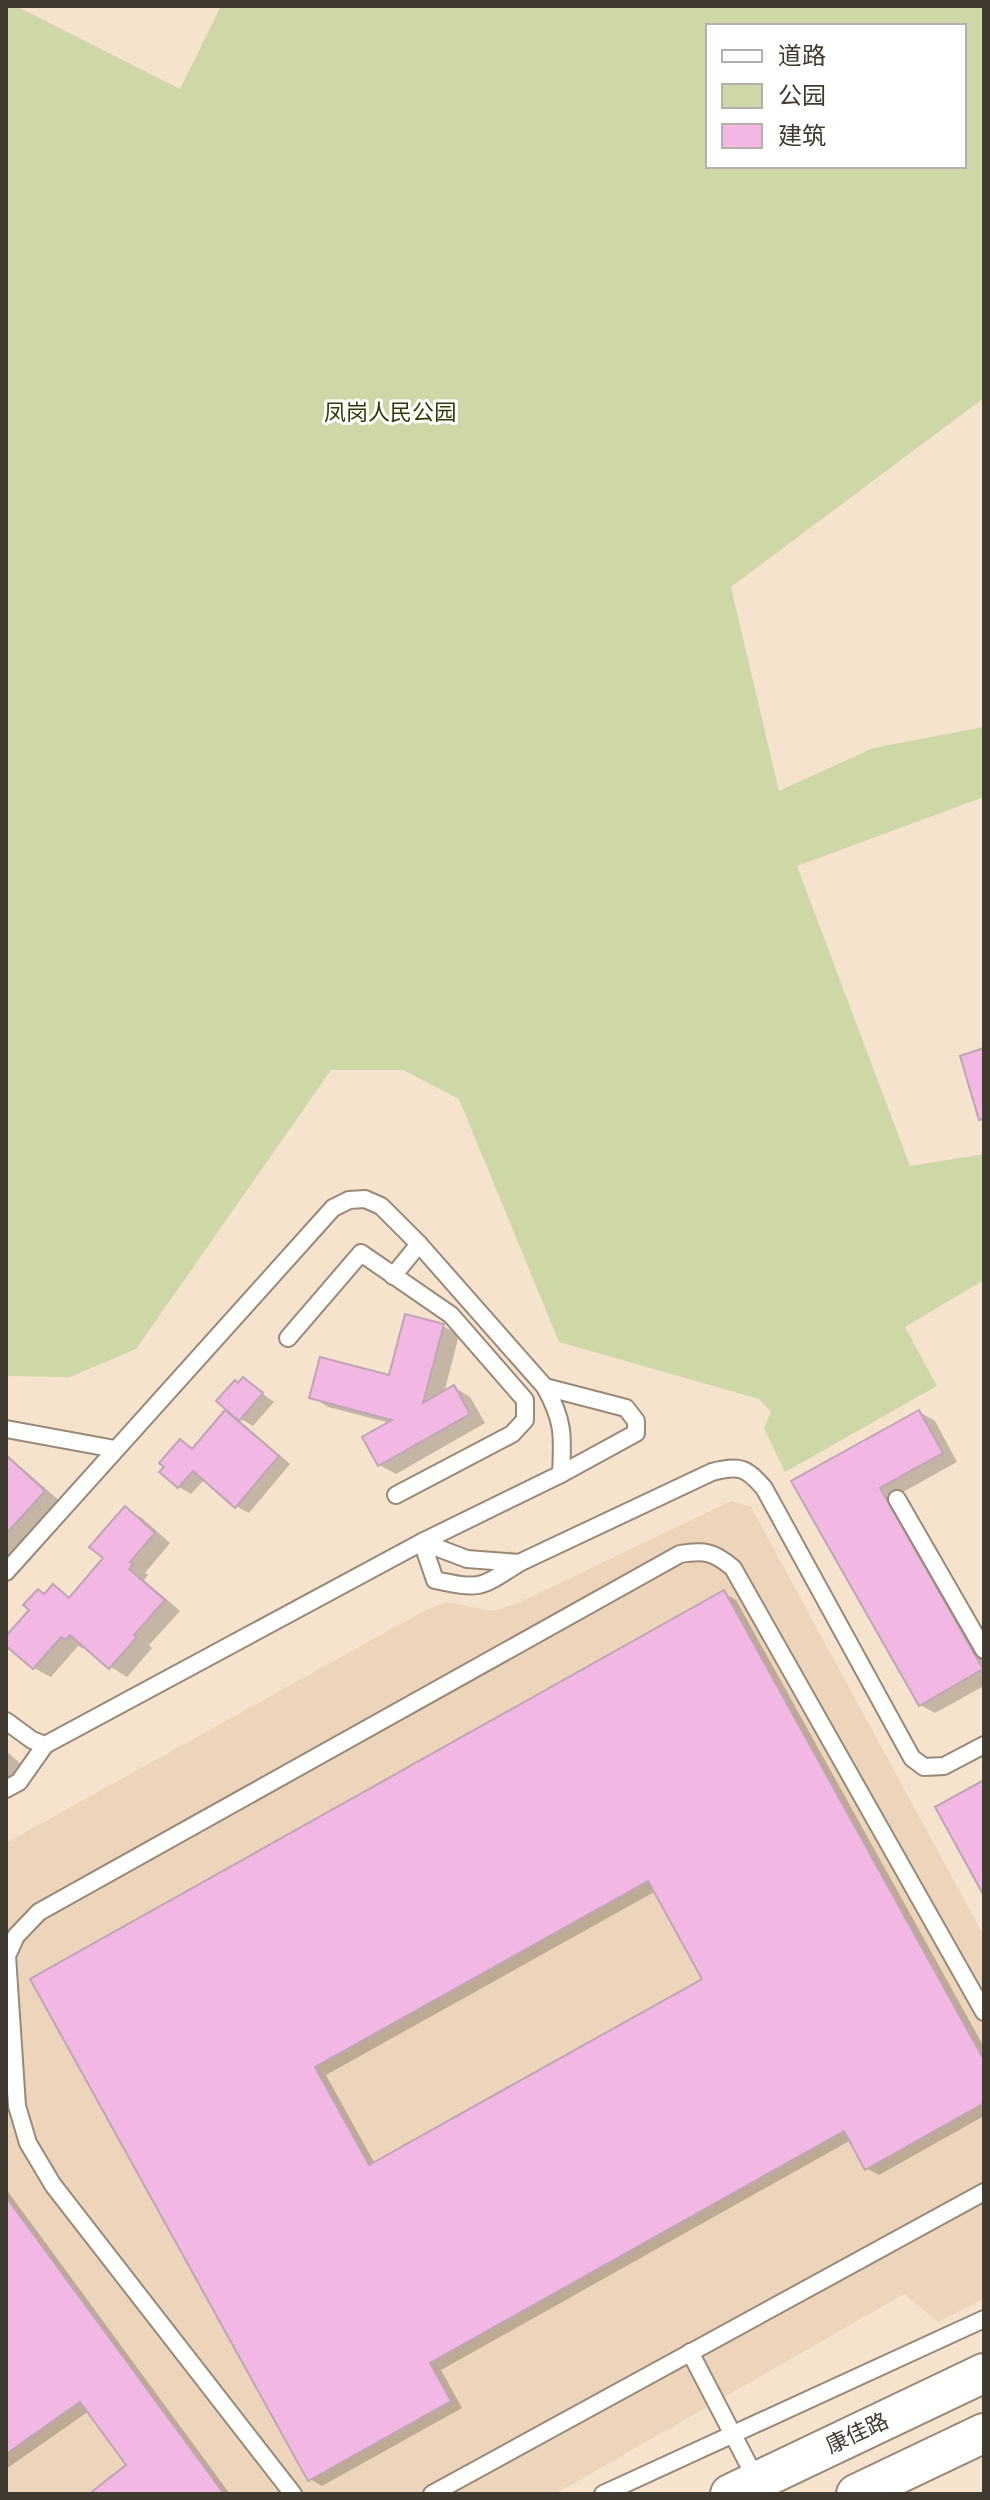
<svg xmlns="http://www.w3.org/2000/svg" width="990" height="2500" viewBox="0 0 990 2500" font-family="Figtree,'Noto Sans SC',sans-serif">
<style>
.built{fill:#ecd5bb}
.green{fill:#ced8a6;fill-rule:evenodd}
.shadow{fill:#0003;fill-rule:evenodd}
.building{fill:#f3b7e4;stroke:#bda6b6;stroke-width:2;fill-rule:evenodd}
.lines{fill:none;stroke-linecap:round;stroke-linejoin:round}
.service-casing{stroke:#9a8976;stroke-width:20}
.tertiary-casing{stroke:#9a8976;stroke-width:42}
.service{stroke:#fff;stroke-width:16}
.tertiary{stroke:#fff;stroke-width:38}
.labels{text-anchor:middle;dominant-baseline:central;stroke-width:6;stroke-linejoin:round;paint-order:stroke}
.park-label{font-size:22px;fill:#323904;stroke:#fff}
.street-label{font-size:22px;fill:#413a31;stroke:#fff}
</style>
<rect width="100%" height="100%" fill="#f6e3ce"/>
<polygon class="built" points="731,1501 751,1507 984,1936 984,2299 938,2322 904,2294 573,2484 552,2494 6,2494 6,1843 424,1611 447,1602 494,1611 518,1603"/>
<path class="green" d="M6 6H16L180 89 221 6H984V398L731 587 779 791 873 748 984 727V797L797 866 910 1166 984 1154V1280L905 1327 937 1386 785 1472 764 1428 771 1412 759 1399 559 1342 459 1099 403 1070H331L136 1349 70 1377 6 1376ZM708 26H964V166H708Z"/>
<g class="shadow">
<polygon points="443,1326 459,1335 444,1393 454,1387 470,1397 485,1423 396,1474 379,1465 390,1423 328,1407 312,1397 391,1377"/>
<polygon points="244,1380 274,1402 253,1426 241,1419 240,1421 290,1464 249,1513 236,1506 205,1479 191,1494 179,1487 181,1441 195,1449 226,1413 238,1420 240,1385"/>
<polygon points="919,1412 935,1421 957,1462 894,1497 984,1656 984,1686 935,1713 920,1705 794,1482"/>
<polygon points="6,1454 61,1502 6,1562"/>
<polygon points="126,1509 142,1518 170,1543 145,1573 148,1575 144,1580 180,1611 149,1645 152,1648 127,1677 111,1667 85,1645 82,1648 78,1646 51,1677 34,1668 6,1643 6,1639 53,1587 71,1598 106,1558"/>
<path d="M724 1593 736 1600 984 2047V2116L879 2175 866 2168 851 2140 441 2370 462 2408 322 2486 310 2479 32 1980ZM656 1891 705 1980 375 2164 326 2075Z"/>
<polygon points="6,1751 22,1765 9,1781 6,1780"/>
<polygon points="6,2189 230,2494 92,2494 129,2466 89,2411 6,2469"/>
</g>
<g class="building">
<polygon points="984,1048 984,1119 979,1120 960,1056"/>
<polygon points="405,1314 444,1324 423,1403 454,1385 470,1414 378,1466 362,1437 392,1420 309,1398 320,1357 389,1375"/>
<polygon points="243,1377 263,1393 239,1421 216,1401 235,1380 238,1383"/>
<polygon points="225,1410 279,1456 235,1508 193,1471 178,1488 159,1472 164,1467 159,1463 180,1439 192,1449"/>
<polygon points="919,1410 943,1453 880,1488 983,1669 919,1706 791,1481"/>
<polygon points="6,1455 45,1491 6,1534"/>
<polygon points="125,1506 155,1533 130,1562 133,1564 129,1569 165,1600 134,1635 137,1637 109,1669 70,1635 65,1640 61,1637 33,1669 6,1646 6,1636 29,1610 23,1605 38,1589 44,1594 53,1584 69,1598 103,1558 89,1547"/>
<path d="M724 1590 984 2060V2103L865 2170 844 2131 430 2363 451 2401 308 2481 30 1979ZM648 1881 702 1979 369 2165 315 2067Z"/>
<polygon points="984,1780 984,1896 935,1807"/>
<polygon points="6,2197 224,2494 89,2494 126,2465 80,2402 6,2454"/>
</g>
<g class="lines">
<g class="service-casing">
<g id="service">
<polyline points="393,1276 419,1244"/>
<polyline points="288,1338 361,1253 451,1315 525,1400 525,1420 512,1434 396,1495"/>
<polyline points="6,1429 115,1449"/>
<polyline points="897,1499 984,1650"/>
<path d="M422 1542 467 1559 519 1563C480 1588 481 1590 435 1580Z"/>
<path d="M519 1563 712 1472C739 1465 746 1467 764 1488L912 1758 924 1767 944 1766 984 1745"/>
<path d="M6 1572 333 1208 349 1200 365 1199 381 1206 419 1244 545 1387C564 1421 563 1436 561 1474"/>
<polyline points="6,1721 32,1740 45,1745 422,1542 561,1474 636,1433 636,1421 626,1408 545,1387"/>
<polyline points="6,1789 19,1782 45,1745"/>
<polyline points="690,2352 757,2481"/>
<path d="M293 2494 53 2185 28 2143 17 2106 7 1956 16 1936 39 1912 680 1554C705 1550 714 1552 733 1568L984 2012"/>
<polyline points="432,2494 984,2192"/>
<polyline points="603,2494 984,2319"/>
</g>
</g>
<g class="tertiary-casing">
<g id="tertiary">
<polyline points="730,2494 984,2373"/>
<polyline points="856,2494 984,2433"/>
</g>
</g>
<use href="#service" class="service"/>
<use href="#tertiary" class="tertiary"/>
</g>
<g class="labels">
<g class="park-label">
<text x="390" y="412">凤岗人民公园</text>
</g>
<g class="street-label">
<text transform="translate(857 2433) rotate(-25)">康佳路</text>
</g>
</g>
<rect width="990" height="2500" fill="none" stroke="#413a31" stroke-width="16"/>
<rect x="706" y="24" width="260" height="144" fill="#ffffff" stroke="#b3b0ad" stroke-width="2"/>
<rect x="722" y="50" width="40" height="12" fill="#ffffff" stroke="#b3b0ad" stroke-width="2"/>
<text x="778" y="64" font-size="24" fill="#413a31">道路</text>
<rect x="722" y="84" width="40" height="24" fill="#ced8a6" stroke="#b3b0ad" stroke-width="2"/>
<text x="778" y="104" font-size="24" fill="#413a31">公园</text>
<rect x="722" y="124" width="40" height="24" fill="#f3b7e4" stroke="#b3b0ad" stroke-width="2"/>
<text x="778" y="144" font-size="24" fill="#413a31">建筑</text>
</svg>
